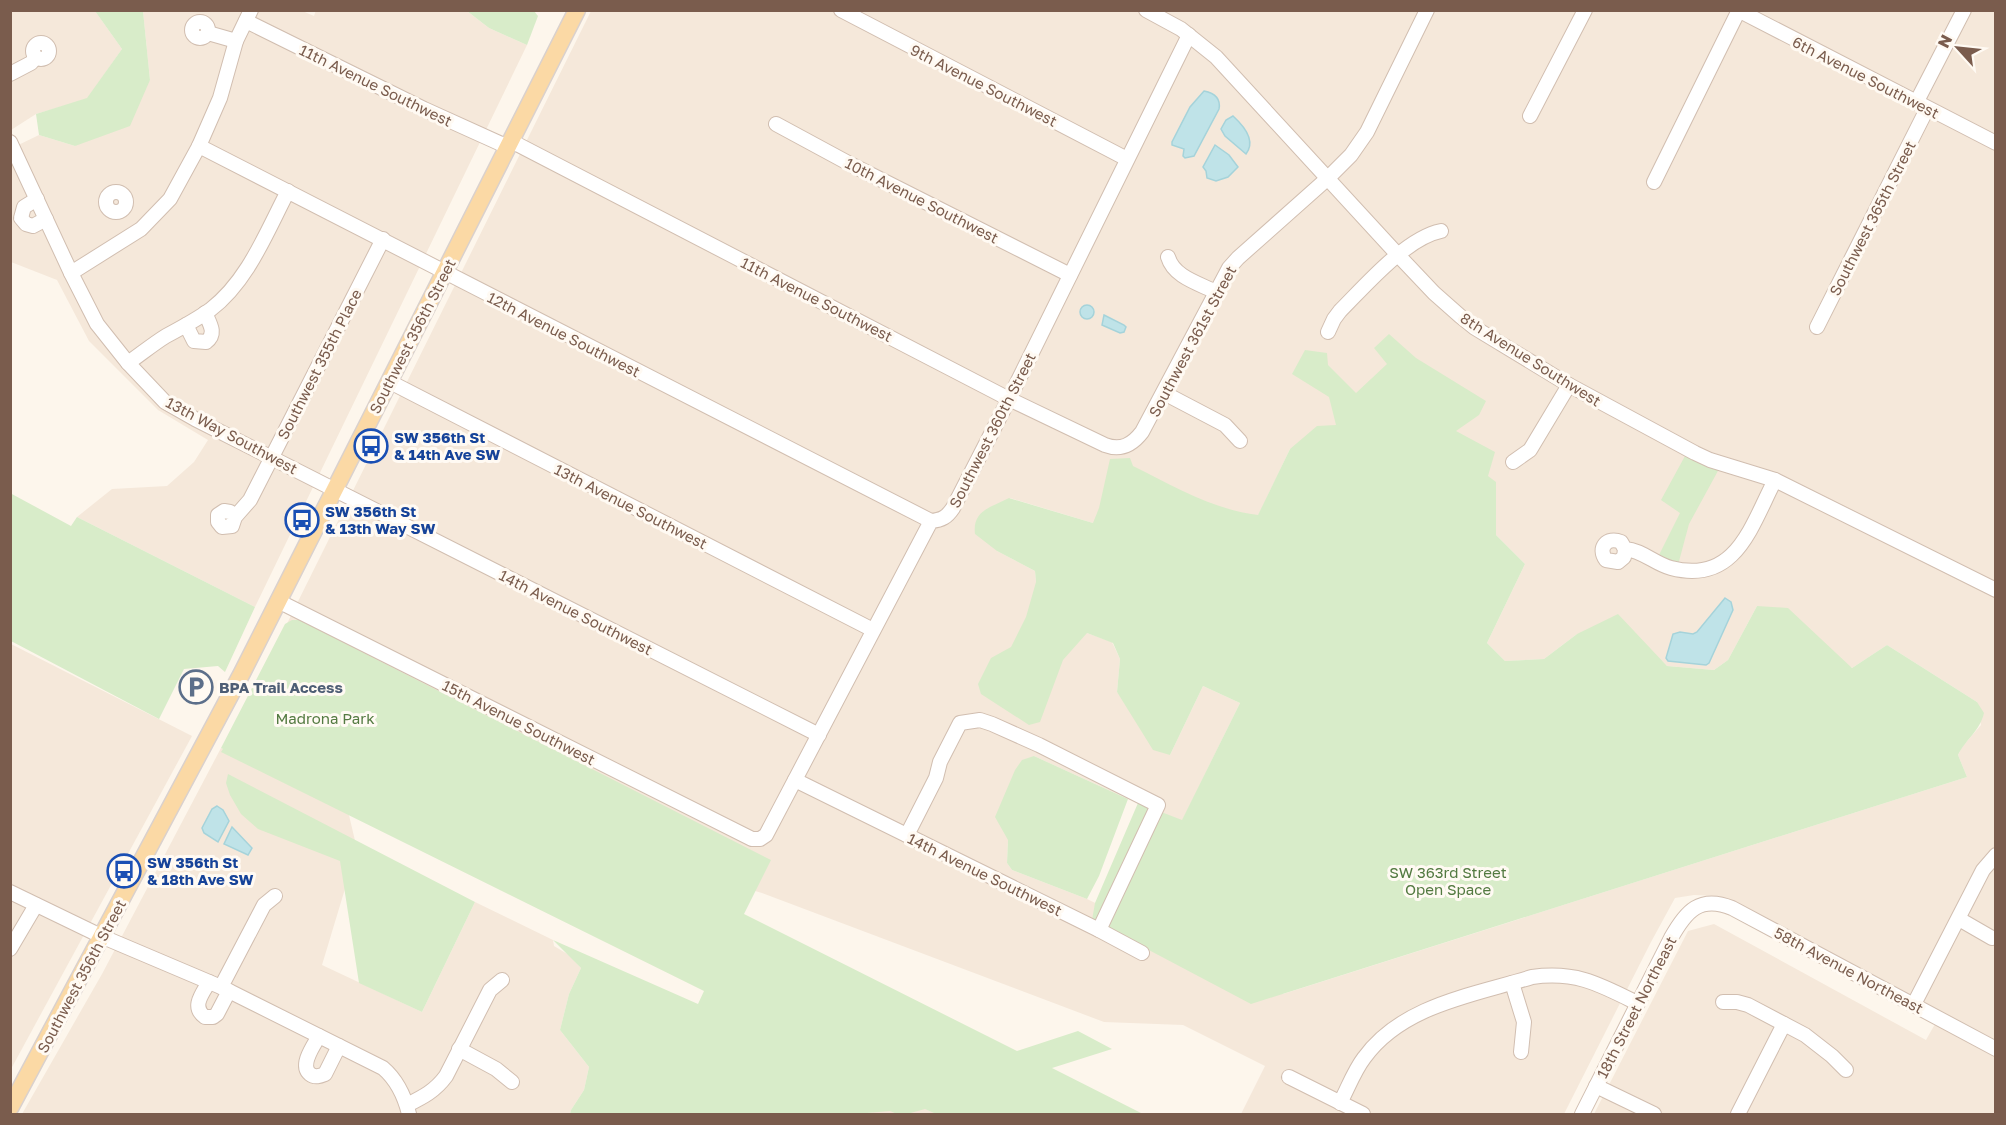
<svg xmlns="http://www.w3.org/2000/svg" width="2006" height="1125" viewBox="0 0 2006 1125" font-family="'Golos Text',sans-serif">
<style>
.residential{fill:#f5e8da;fill-rule:evenodd}
.green{fill:#d8ecc9}
.water{fill:#bfe3e8;stroke:#a5d3da;stroke-width:1.5}
.lines{fill:none;stroke-linecap:round;stroke-linejoin:round}
.minor-casing{stroke:#d1beb0;stroke-width:16}
.major-casing{stroke:#dad1cd;stroke-width:19}
.minor{stroke:#fff;stroke-width:14}
.major{stroke:#fbd9a5;stroke-width:16}
.labels{text-anchor:middle;dominant-baseline:central;stroke-width:6;stroke-linejoin:round;paint-order:stroke}
.street-label{font-size:15px;fill:#7a5c4d;stroke:#fffaf3}
.transit-label{font-size:15px;font-weight:bold;fill:#164399;stroke:#fffaf3;text-anchor:start}
.service-label{font-size:15px;font-weight:bold;fill:#4e5e75;stroke:#fffaf3;text-anchor:start}
.park-label{font-size:15px;fill:#537a41;stroke:#fffaf3}
</style>
<rect width="100%" height="100%" fill="#fdf6ec"/>
<g class="residential">
<polygon points="300,10 314,16 316,10 467,11 489,28 527,45 255,607 77,517 112,489 167,486 194,462 208,440 158,410 89,341 57,280 11,262 10,149 39,135 75,146 150,80 143,11"/>
<polygon points="11,11 95,11 122,49 87,99 36,114 11,130"/>
<path d="M591 11H1995V1040L1729 899 1717 896 1694 895 1675 898 1651 942 1564 1114H1241L1265 1066 1183 1025 1104 1022 762 893 714 879 262 674ZM1290 449 1495 482 1496 535 1525 564 1487 643 1505 661 1544 659 1577 634 1662 661 1667 666 1714 670 1728 660 1757 606 1852 668 1887 645 1977 702 1981 725 1962 747 1958 755 1967 777 1283 994 1087 899 1012 870 1007 863 1008 840 1034 756 1128 799 1182 821 1240 703 1203 686 1170 755 1117 692 1120 659 1112 642 1087 633 1036 582 1035 571 997 551 1010 498 1093 523 1241 513 1258 516Z"/>
<polygon points="11,644 192,736 11,1069"/>
<polygon points="221,748 348,811 357,849 322,965 422,1012 475,902 553,940 554,946 569,955 581,968 569,994 560,1030 589,1067 584,1090 571,1110 570,1114 22,1114 102,974"/>
<polygon points="1714,924 1926,1040 1935,1024 1995,1057 1995,1114 1594,1114 1688,931"/>
<polygon points="922,1107 936,1114 855,1114"/>
</g>
<g class="green">
<polygon points="95,11 143,11 150,80 130,126 75,146 39,135 36,114 87,98 122,49"/>
<polygon points="467,11 534,11 538,16 527,45 489,28"/>
<path d="M1389 334 1416 358 1486 401 1479 415 1456 431 1495 452 1488 476 1496 482V535L1525 564 1487 643 1505 661 1544 659 1577 634 1618 614 1667 666 1714 670 1728 660 1757 606 1788 608 1852 668 1887 645 1977 702 1984 713C1980 731 1965 740 1958 755L1967 777 1251 1004 1092 920 1095 903 1138 803 1182 820 1240 703 1203 686 1170 755 1153 750 1117 692 1120 659 1113 643 1087 633 1063 660 1040 722 1029 725 981 694 978 684 991 658 1011 647 1026 617 1036 582 1035 571 997 551 975 534C972 510 992 507 1009 498L1093 523 1099 508 1110 459 1130 458 1133 466C1173 486 1214 510 1258 515L1290 449 1317 426 1336 425 1329 397 1292 374 1305 350 1327 353 1328 365 1356 393 1387 364 1374 348Z"/>
<polygon points="1685,456 1719,469 1689,524 1678,565 1658,557 1680,513 1661,500"/>
<polygon points="10,493 71,526 77,517 255,607 225,672 218,666 184,669 159,719 11,641"/>
<polygon points="292,620 299,620 771,860 744,914 1017,1051 1078,1031 1112,1049 1052,1068 1143,1114 936,1114 925,1109 907,1114 897,1114 890,1111 856,1114 570,1114 571,1110 584,1090 589,1067 560,1030 569,994 581,968 553,940 698,1004 704,991 221,752 223,749 221,748 285,624"/>
<polygon points="1034,756 1128,799 1099,876 1087,899 1012,870 1007,863 1008,840 995,817 1015,770 1022,760"/>
<polygon points="228,774 475,902 422,1012 359,983 340,861 258,829 241,814 230,795 226,783"/>
</g>
<g class="water">
<path d="M1204 91C1214 93 1221 98 1219 109L1194 156 1185 158 1183 156 1184 149 1172 145V142L1190 107Z"/>
<path d="M1233 116C1244 126 1256 141 1246 154L1225 136 1221 129 1226 120Z"/>
<polygon points="1215,145 1229,155 1238,167 1228,177 1216,181 1207,178 1206,171 1203,167"/>
<circle cx="1087" cy="312" r="7"/>
<polygon points="1104,315 1124,325 1126,327 1124,332 1120,333 1102,325"/>
<polygon points="1725,598 1731,602 1733,610 1709,663 1706,665 1668,661 1666,658 1673,634 1680,632 1693,634 1697,632"/>
<polygon points="217,806 223,810 229,821 218,842 204,833 202,828 212,809"/>
<polygon points="232,827 252,848 248,855 224,844"/>
</g>
<g class="lines">
<g class="minor-casing">
<g id="minor">
<polyline points="841,10 1127,159"/>
<polyline points="1146,10 1181,29 1216,57 1398,255 1434,293 1460,316 1475,328 1569,385 1695,453 1710,460 1775,480 1996,590"/>
<polyline points="1738,10 1996,143"/>
<polyline points="246,21 424,109 508,147"/>
<circle cx="200" cy="30" r="8"/>
<polyline points="208,33 236,41"/>
<circle cx="41" cy="51" r="8"/>
<polyline points="10,74 31,63 36,57"/>
<polyline points="1916,103 1964,10"/>
<polyline points="1530,116 1585,10"/>
<polyline points="776,124 850,164 1070,275"/>
<path d="M511 141 1009 399 1105 445C1121 451 1132 445 1142 432L1229 268 1238 258 1328 178 1351 155 1367 132 1427 10"/>
<polyline points="10,142 71,273 97,324 128,363 165,402 195,419 819,735"/>
<polyline points="199,146 931,521"/>
<polyline points="1654,182 1739,10"/>
<circle cx="116" cy="202" r="10"/>
<polyline points="37,199 24,207 21,218 26,224 33,226 46,219"/>
<path d="M1168 257C1174 277 1198 283 1216 292"/>
<polyline points="71,273 141,229 170,199 199,146 220,98 236,41 251,10"/>
<path d="M186 325 194 341 206 342C217 334 210 324 205 313"/>
<polyline points="1817,327 1927,109"/>
<path d="M1328 332 1334 319 1340 311C1365 286 1406 238 1441 231"/>
<path d="M128 363C141 354 153 344 166 336 181 328 196 320 210 310 248 281 266 233 288 191"/>
<polyline points="390,382 873,630"/>
<polyline points="1164,393 1225,425 1240,441"/>
<polyline points="1513,462 1530,450 1569,385"/>
<polyline points="235,517 230,512 224,511 218,515 218,522 222,527 232,526 235,517 250,500 383,239"/>
<path d="M1625 549 1624 557 1618 562 1606 560C1597 548 1607 536 1621 542L1625 549C1642 550 1655 564 1671 568 1736 585 1751 526 1775 480"/>
<path d="M278 601 752 839H760L766 835 931 521C942 520 947 517 953 508L1009 399 1189 35"/>
<polyline points="795,780 1099,930 1142,953"/>
<polyline points="907,835 936,778 940,762 960,723 980,720 992,724 1039,745 1158,805 1099,930"/>
<path d="M10 892 103 937 221 987 383 1068C397 1080 405 1098 409 1114"/>
<polyline points="1959,919 1992,938"/>
<polyline points="10,949 36,905"/>
<path d="M209 982C202 994 191 1007 205 1017H213L217 1014 229 991"/>
<polyline points="1512,983 1524,1022 1521,1052"/>
<polyline points="221,987 264,905 275,896"/>
<polyline points="1723,1002 1737,1002 1748,1005 1805,1035 1832,1056 1846,1070"/>
<polyline points="1914,1004 1983,870 1996,855"/>
<path d="M319 1036C314 1045 299 1065 310 1074 315 1078 320 1076 325 1074L339 1046"/>
<polyline points="459,1049 496,1069 512,1082"/>
<polyline points="1289,1077 1363,1114"/>
<polyline points="1596,1086 1654,1114"/>
<path d="M1340 1103C1348 1088 1354 1071 1364 1058 1402 1005 1474 995 1532 977 1576 971 1599 984 1637 1003"/>
<path d="M407 1105C423 1097 435 1091 446 1076L490 990 502 980"/>
<path d="M1582 1114 1671 938C1686 911 1700 895 1732 908L1996 1049"/>
<polyline points="1738,1114 1784,1024"/>
</g>
</g>
<g class="major-casing">
<polyline id="major" points="10,1108 242,673 577,10"/>
</g>
<use href="#minor" class="minor"/>
<use href="#major" class="major"/>
</g>
<defs>
<g id="bus-ring" transform="scale(1.725)"><circle r="9.5" fill="#fffaf3" stroke="#1a4fb4" stroke-width="1.5"/><path d="M-5-6H5V4H4V6H2V4H-2V6H-4V4H-5ZM-3.5-4V0h7V-4ZM-3.5 1.2v1.5H-2V1.2ZM2 1.2v1.5H3.5V1.2Z" fill="#1a4fb4"/></g>
<g id="parking-ring" transform="scale(1.725)"><circle r="9.5" fill="#fffaf3" stroke="#5c6f8a" stroke-width="1.5"/><path d="M-3.5-5.5H1a3.5 3.5 0 0 1 0 7H-1V5.5H-3.5ZM-1-3.4V-.6H.8a1.4 1.4 0 0 0 0-2.8Z" fill="#5c6f8a"/></g>
</defs>
<g fill-rule="evenodd">
<use href="#bus-ring" x="371" y="446"/>
<use href="#bus-ring" x="302" y="520"/>
<use href="#parking-ring" x="196" y="687"/>
<use href="#bus-ring" x="124" y="871"/>
</g>
<g class="labels">
<g class="street-label">
<text transform="translate(1866 77) rotate(27)">6th Avenue Southwest</text>
<text transform="translate(376 85) rotate(26)">11th Avenue Southwest</text>
<text transform="translate(984 85) rotate(27)">9th Avenue Southwest</text>
<text transform="translate(922 200) rotate(27)">10th Avenue Southwest</text>
<text transform="translate(1872 218) rotate(-63)">Southwest 365th Street</text>
<text transform="translate(817 299) rotate(27)">11th Avenue Southwest</text>
<text transform="translate(564 334) rotate(27)">12th Avenue Southwest</text>
<text transform="translate(412 336) rotate(-63)">Southwest 356th Street</text>
<text transform="translate(1192 341) rotate(-62)">Southwest 361st Street</text>
<text transform="translate(1531 359) rotate(32)">8th Avenue Southwest</text>
<text transform="translate(319 364) rotate(-63)">Southwest 355th Place</text>
<text transform="translate(992 430) rotate(-63)">Southwest 360th Street</text>
<text transform="translate(232 435) rotate(28)">13th Way Southwest</text>
<text transform="translate(631 506) rotate(27)">13th Avenue Southwest</text>
<text transform="translate(576 612) rotate(27)">14th Avenue Southwest</text>
<text transform="translate(519 722) rotate(27)">15th Avenue Southwest</text>
<text transform="translate(985 874) rotate(26)">14th Avenue Southwest</text>
<text transform="translate(1849 970) rotate(28)">58th Avenue Northeast</text>
<text transform="translate(81 976) rotate(-62)">Southwest 356th Street</text>
<text transform="translate(1636 1007) rotate(-63)">18th Street Northeast</text>
</g>
<g class="transit-label">
<text x="394" y="437">SW 356th St<tspan x="394" dy="17">&amp; 14th Ave SW</tspan></text>
<text x="325" y="511">SW 356th St<tspan x="325" dy="17">&amp; 13th Way SW</tspan></text>
<text x="147" y="862">SW 356th St<tspan x="147" dy="17">&amp; 18th Ave SW</tspan></text>
</g>
<g class="service-label">
<text x="219" y="687">BPA Trail Access</text>
</g>
<g class="park-label">
<text x="325" y="718">Madrona Park</text>
<text x="1448" y="872">SW 363rd Street<tspan x="1448" dy="17">Open Space</tspan></text>
</g>
</g>
<rect width="2006" height="1125" fill="none" stroke="#7a5c4d" stroke-width="24"/>
<g transform="translate(1958 48) rotate(297)" stroke="#fffaf3" stroke-width="4.5" paint-order="stroke">
<path d="M0-4.5L10 22L0 15L-10 22Z" fill="#7a5c4d"/>
<text y="-9" font-size="16" font-weight="bold" text-anchor="middle" fill="#7a5c4d">N</text>
</g>
</svg>
